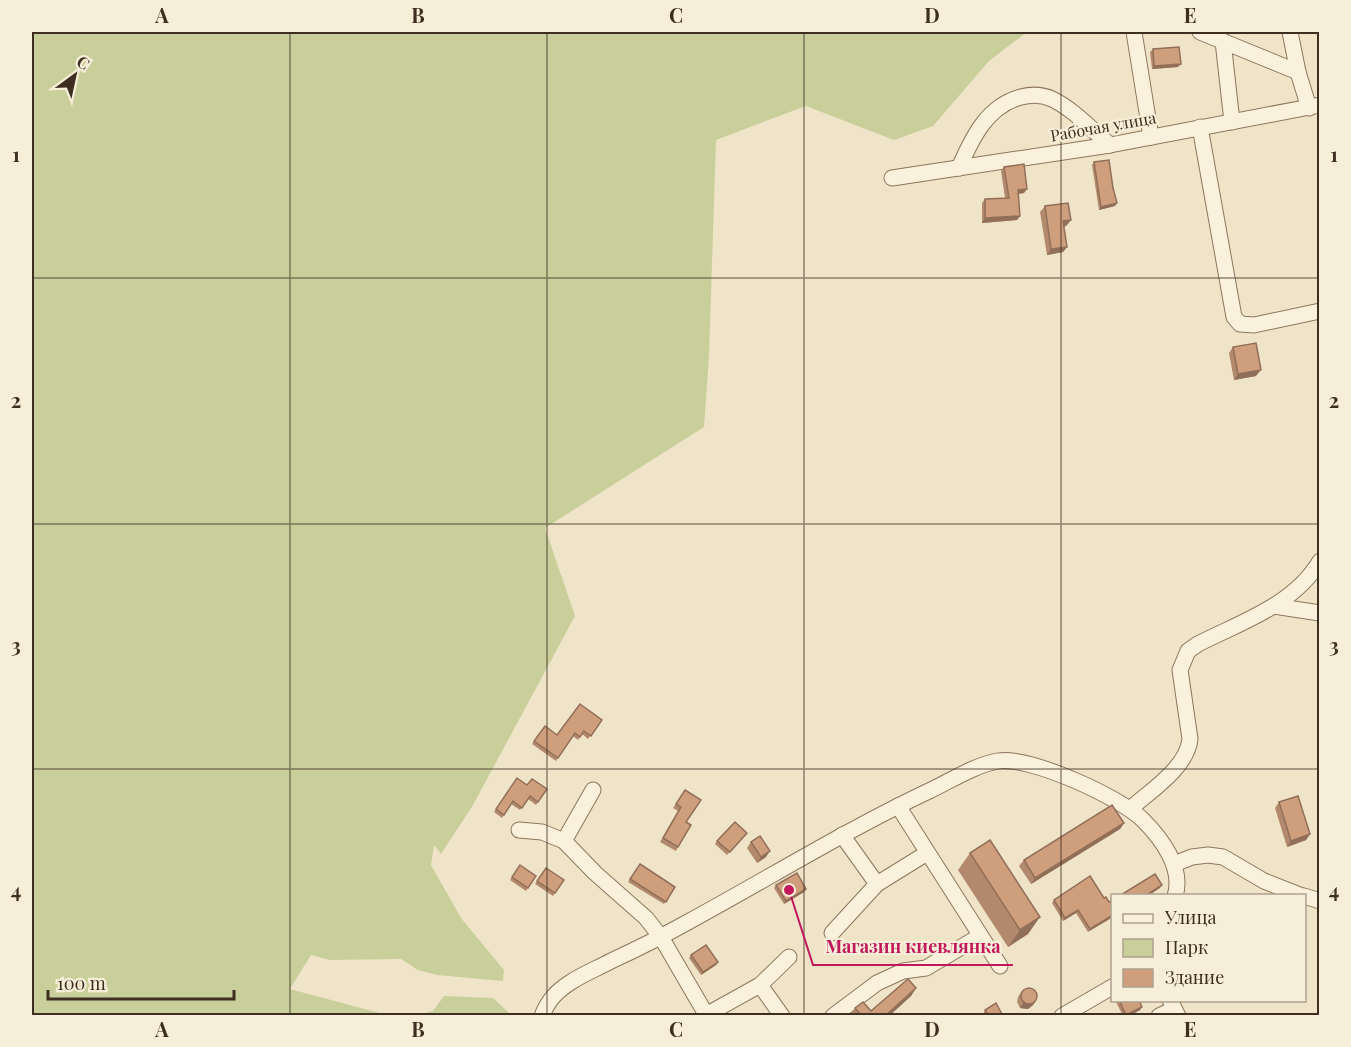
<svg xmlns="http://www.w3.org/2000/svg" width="1351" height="1047" viewBox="0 0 1351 1047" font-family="'Playfair Display',serif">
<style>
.green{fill:#c9cf9b}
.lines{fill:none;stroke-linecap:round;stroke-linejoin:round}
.minor-casing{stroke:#8d765c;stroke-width:17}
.minor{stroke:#faf1dc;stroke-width:15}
.wall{fill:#b2896c}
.shaded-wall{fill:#916f58}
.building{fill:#cf9f7d;stroke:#916f58;stroke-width:1.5}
.grid{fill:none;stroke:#3d2e20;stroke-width:1.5;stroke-opacity:0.55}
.labels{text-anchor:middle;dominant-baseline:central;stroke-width:4.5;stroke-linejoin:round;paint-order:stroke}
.street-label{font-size:16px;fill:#3d2e20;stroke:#f7eed8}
.leader{fill:none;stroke:#c2185b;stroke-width:2}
.callout-dot{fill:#c2185b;stroke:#f7eed8;stroke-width:2}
.callout-label{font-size:18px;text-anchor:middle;font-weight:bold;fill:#c2185b;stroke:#f7eed8;stroke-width:4.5;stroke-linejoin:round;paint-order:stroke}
.neatline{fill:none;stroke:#3d2e20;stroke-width:2}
.grid-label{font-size:20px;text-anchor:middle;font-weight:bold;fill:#3d2e20}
</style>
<rect width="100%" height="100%" fill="#f0e4c8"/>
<g class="green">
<polygon points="32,32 1027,32 989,61 933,126 894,140 806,106 716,140 709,356 704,427 545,528 575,616 473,805 441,854 434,845 431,865 461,918 504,970 503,981 437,975 418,970 401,959 330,960 311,955 290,989 387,1015 32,1015"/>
<polygon points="444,996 493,998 509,1013 509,1015 420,1015 433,1011"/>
</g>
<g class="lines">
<g class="minor-casing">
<g id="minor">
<polyline points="1134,32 1151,137"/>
<polyline points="1200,32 1298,72"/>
<polyline points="1290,32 1298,72 1309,108"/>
<polyline points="1223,41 1232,122"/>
<polyline points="1200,127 1234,317 1240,324 1254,325 1320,311"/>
<path d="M959 168C972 138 987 106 1021 97 1032 94 1041 94 1052 99 1073 109 1092 130 1110 145"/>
<polyline points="892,178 1110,145 1320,105"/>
<polyline points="1274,606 1320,613"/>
<polyline points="593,790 564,841 595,873 646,918 661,937 707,1016"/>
<polyline points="898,806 1000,966"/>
<path d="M1130 809C1150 791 1187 768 1190 739L1180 670 1188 651 1198 644C1241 622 1294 605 1320 561"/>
<polyline points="519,830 542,832 564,841"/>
<polyline points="842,835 877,884"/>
<polyline points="1174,864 1192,857 1208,855 1223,857 1264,881 1302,896"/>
<polyline points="1304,896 1320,901"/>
<polyline points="832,933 877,884 927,853"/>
<polyline points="760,985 782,1016"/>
<polyline points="1170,1000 1178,1016"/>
<polyline points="706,1015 760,985 789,957"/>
<path d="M542 1016C548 1000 557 991 571 982 583 974 598 968 611 961 637 949 663 936 688 922 769 878 848 829 931 790 952 780 975 765 998 761 1030 756 1120 797 1143 820 1161 838 1184 868 1175 896"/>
<polyline points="833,1016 877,983 903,971 926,968 980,936"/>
<polyline points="1062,1016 1112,987"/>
<polyline points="1159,1016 1174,1009"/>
</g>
</g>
<use href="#minor" class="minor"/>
</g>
<g class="wall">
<polygon points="1153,49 1178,67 1152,69 1150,52"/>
<polygon points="1094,162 1113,188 1117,203 1115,206 1099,210 1092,165"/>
<polygon points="1004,167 1024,193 1018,194 1020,216 1017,220 982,223 982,203 985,199 1005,198 1001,171"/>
<polygon points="1045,206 1071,220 1066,226 1064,227 1067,247 1063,252 1047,255 1040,212"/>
<polygon points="1233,347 1256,376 1234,380 1229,353"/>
<polygon points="602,720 588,739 582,734 578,740 573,736 556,761 532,744 545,726 557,735"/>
<polygon points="517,778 527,785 547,789 536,805 528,799 520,810 511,804 502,818 494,812"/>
<polygon points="685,790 686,822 678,847 676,851 660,842 678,811 673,808"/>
<polygon points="1279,802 1310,834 1306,840 1287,847 1275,808"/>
<polygon points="1124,823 1120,829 1031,884 1019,866 1024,860"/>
<polygon points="745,836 727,855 715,844 717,841"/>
<polygon points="751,842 766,857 757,863 747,848"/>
<polygon points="970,853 1028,934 1008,947 958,870"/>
<polygon points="640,864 675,887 664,904 628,882"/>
<polygon points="520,865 536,876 526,891 510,880"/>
<polygon points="546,868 564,880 553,896 535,884"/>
<polygon points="776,885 806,889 804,892 784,904 774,888"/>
<polygon points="1104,898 1109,902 1113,900 1088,932 1076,913 1063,921 1052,903 1054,900"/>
<polygon points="691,955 718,962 716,965 701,975 689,958"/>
<polygon points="916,988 911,996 889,1016 850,1016 855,1008 871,1011"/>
<polygon points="1022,991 1037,999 1033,1005 1028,1009 1020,1008 1017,1002 1018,997"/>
<polygon points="1115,1000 1139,1000 1142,1007 1140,1010 1129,1016 1123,1016"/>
<polygon points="985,1010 1003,1016 982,1016"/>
</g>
<g class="shaded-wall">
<polygon points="1181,64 1178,67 1152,69 1154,66"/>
<polygon points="1027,189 1024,193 1015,194 1018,190"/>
<polygon points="1117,203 1115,206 1099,210 1101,207"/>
<polygon points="1020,216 1017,220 982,223 985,218"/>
<polygon points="1071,220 1066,226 1059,227 1063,221"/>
<polygon points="1067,247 1063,252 1047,255 1051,249"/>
<polygon points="1261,370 1256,376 1234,380 1238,374"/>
<polygon points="1124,823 1120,829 1031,884 1035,878"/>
<polygon points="1310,834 1306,840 1287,847 1291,841"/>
<polygon points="770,851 766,857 757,863 761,857"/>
<polygon points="1162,885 1160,888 1148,896 1145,896"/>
<polygon points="806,889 804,892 784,904 786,901"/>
<polygon points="1078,910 1076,913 1063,921 1065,918"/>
<polygon points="1113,915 1113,917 1088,932 1090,929"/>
<polygon points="1040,917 1028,934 1008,947 1020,930"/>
<polygon points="718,962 716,965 701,975 703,972"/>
<polygon points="916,988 911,996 889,1016 885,1016"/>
<polygon points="1037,999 1033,1005 1028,1009 1020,1008 1024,1002"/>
<polygon points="1142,1007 1140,1010 1129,1016 1126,1016"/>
</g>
<g class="building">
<polygon points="1179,47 1181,64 1154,66 1153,49"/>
<polygon points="1109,160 1113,188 1117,203 1101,207 1094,162"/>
<polygon points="1024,164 1027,189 1018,190 1020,216 985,218 985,199 1009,198 1004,167"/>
<polygon points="1068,203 1071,220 1063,221 1067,247 1051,249 1045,206"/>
<polygon points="1256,343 1261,370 1238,374 1233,347"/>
<polygon points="580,704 602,720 591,736 584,731 580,737 575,733 558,758 534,741 545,726 557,735"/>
<polygon points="517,778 527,785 532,779 547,789 538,802 530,796 522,808 513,801 504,815 496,809"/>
<polygon points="685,790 701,800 686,822 691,825 678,847 663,838 681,807 676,804"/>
<polygon points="1298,796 1310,834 1291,841 1279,802"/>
<polygon points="1112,805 1124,823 1035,878 1024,860"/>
<polygon points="735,822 747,833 730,852 717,841"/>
<polygon points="760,836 770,851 761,857 751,842"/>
<polygon points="990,840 1040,917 1020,930 970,853"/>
<polygon points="640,864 675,887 666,902 630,879"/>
<polygon points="520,865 536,876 528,888 512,877"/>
<polygon points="546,868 564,880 555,893 537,881"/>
<polygon points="797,873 806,889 786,901 776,885"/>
<polygon points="1155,874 1162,885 1145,896 1119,896"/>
<polygon points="1090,876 1104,898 1106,897 1109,902 1113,900 1113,915 1090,929 1078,910 1065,918 1054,900"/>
<polygon points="706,945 718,962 703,972 691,955"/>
<polygon points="908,979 916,988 885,1016 862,1016 855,1008 863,1002 871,1011"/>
<circle cx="1029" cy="996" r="8"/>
<polygon points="1119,1000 1139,1000 1142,1007 1126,1015"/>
<polygon points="996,1003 1003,1016 989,1016 985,1010"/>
</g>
<path class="grid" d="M290 32V1016M547 32V1016M804 32V1016M1061 32V1016M32 278H1320M32 524H1320M32 769H1320"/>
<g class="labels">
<g class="street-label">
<text transform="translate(1103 126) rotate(-10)">Рабочая улица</text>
</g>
</g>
<path class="leader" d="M789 890L813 965H1013"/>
<circle class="callout-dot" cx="789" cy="890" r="6"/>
<g class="callout-label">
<text x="913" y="953">Магазин киевлянка</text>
</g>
<rect width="1351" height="1047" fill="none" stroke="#f7eed8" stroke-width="66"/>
<rect x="1111" y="894" width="195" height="108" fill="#f7eed8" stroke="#ada18e" stroke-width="1.5"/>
<rect x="1123" y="914" width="30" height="9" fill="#faf1dc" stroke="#ada18e" stroke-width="1.5"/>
<text x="1165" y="924" font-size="18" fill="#3d2e20">Улица</text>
<rect x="1123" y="939" width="30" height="18" fill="#c9cf9b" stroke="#ada18e" stroke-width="1.5"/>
<text x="1165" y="954" font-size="18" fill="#3d2e20">Парк</text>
<rect x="1123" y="969" width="30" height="18" fill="#cf9f7d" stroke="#ada18e" stroke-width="1.5"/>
<text x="1165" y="984" font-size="18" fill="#3d2e20">Здание</text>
<g transform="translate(75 75) rotate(33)" stroke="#f7eed8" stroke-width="4.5" paint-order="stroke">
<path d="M0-4.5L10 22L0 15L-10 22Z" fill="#3d2e20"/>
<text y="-9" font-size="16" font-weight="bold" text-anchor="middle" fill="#3d2e20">С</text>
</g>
<path d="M48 990v9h186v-9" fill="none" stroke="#3d2e20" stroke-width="3"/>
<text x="57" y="990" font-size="18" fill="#3d2e20" stroke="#f7eed8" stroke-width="4.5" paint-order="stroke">100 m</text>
<rect x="33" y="33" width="1285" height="981" class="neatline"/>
<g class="grid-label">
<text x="162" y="23">A</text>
<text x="418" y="23">B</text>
<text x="676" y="23">C</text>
<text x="932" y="23">D</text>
<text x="1190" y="23">E</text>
<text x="16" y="162">1</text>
<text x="1334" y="162">1</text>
<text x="16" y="408">2</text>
<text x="1334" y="408">2</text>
<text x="16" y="653">3</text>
<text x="1334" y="653">3</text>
<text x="16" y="898">4</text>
<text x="1334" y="898">4</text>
<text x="162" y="1037">A</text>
<text x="418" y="1037">B</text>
<text x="676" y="1037">C</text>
<text x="932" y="1037">D</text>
<text x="1190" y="1037">E</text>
</g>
</svg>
